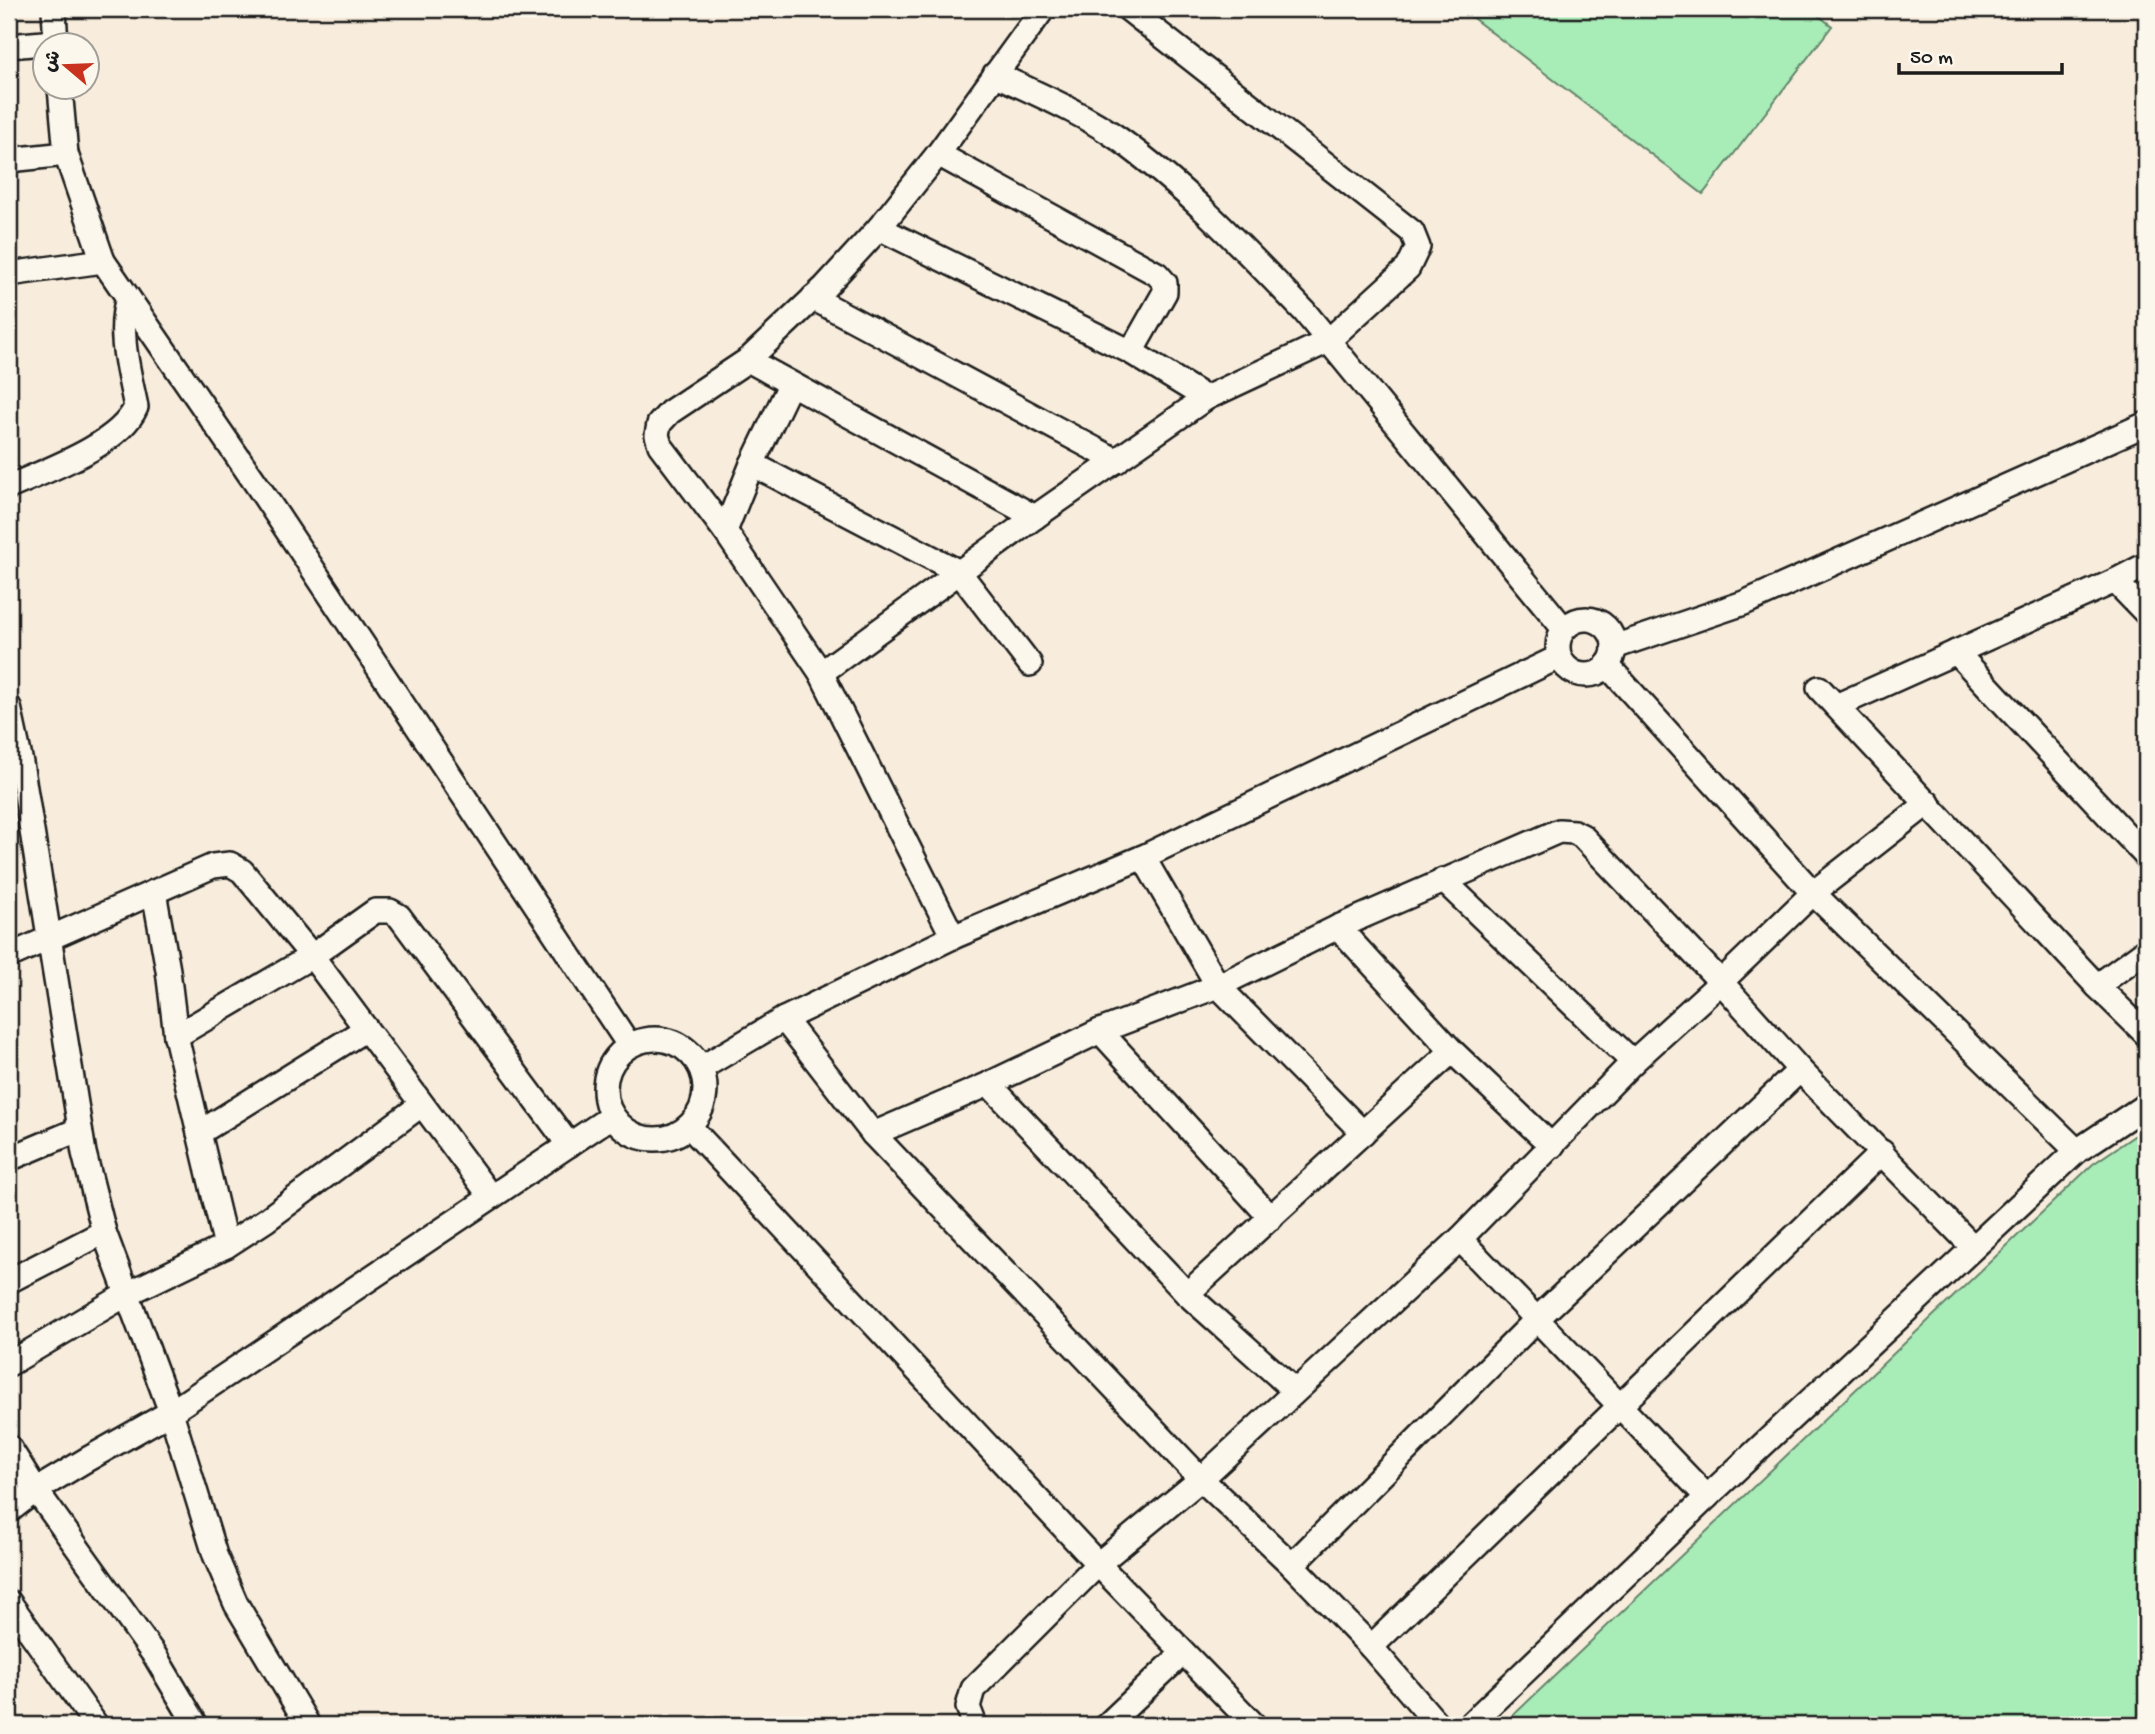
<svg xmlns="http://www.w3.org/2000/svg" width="2155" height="1734" viewBox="0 0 2155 1734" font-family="'Gochi Hand','Playpen Sans Arabic',sans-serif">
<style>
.green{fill:#a8ecb7;stroke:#62846a;stroke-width:2}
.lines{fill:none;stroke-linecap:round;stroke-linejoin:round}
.minor-casing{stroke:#1c1c1c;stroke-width:28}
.minor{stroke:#fbf7ec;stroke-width:23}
</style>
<rect width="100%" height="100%" fill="#f8eddc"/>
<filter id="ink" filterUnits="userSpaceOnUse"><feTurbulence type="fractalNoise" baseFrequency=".0143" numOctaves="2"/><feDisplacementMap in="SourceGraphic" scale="14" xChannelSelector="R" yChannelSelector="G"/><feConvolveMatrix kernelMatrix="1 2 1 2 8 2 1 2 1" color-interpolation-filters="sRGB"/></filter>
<g filter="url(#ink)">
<g class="green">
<polygon points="1461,9 1810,9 1832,26 1703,194"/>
<polygon points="2146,1128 2146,1725 1503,1725 2093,1164"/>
</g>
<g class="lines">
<g class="minor-casing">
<g id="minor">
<polyline points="54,9 56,46"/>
<polyline points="9,46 55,42"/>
<path d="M995 74C1037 94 1081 112 1119 139 1187 188 1246 251 1304 311L1564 629"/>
<polyline points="60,88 66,154 103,261 257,485 629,1045"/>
<polyline points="938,154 1157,274 1165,283 1165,292 1131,352"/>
<polyline points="9,160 66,154"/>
<polyline points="879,228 1131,352 1206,398"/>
<polyline points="9,274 103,261"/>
<polyline points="813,298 1117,461"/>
<polyline points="748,360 1035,517"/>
<polyline points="752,464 959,572 1030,664"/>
<path d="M9 487C45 471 120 445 136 407 129 372 117 333 128 298"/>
<polyline points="725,531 752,464 790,385"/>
<polyline points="2115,581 2146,613"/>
<circle cx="1586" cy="647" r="28"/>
<polyline points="1614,647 1744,603 2146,424"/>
<polyline points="1956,652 2146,856"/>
<polyline points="1607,665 1813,893 2077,1151"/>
<polyline points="821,673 1035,517 1206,398 1328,341 1408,268 1418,247 1412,232 1128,9"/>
<polyline points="1819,688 2097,986 2146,1034"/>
<polyline points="1836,706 2115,581 2146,565"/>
<polyline points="9,707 21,763 84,1153 104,1232 171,1412 215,1555 236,1604 308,1725"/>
<polyline points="1143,857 1218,986 1363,1133"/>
<polyline points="1443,880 1633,1062"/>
<polyline points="154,892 168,970 176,1036 226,1246"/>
<polyline points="1338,927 1452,1051 1552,1146"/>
<polyline points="953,937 821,673 725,531 660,445 657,435 659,424 670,412 748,360 825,287 879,228 938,154 1043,9"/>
<polyline points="9,956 213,866 230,864 242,871 312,956 491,1197"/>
<polyline points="2097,986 2146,950"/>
<polyline points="784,1019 873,1134 1201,1479 1292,1565 1371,1647 1438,1725"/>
<polyline points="1100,1031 1271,1218"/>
<polyline points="176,1036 312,956 375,911 390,911 399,916 569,1145"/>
<circle cx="655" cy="1089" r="50"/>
<polyline points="701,1068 784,1019 953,937 1143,857 1559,657"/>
<polyline points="989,1084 1187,1294 1295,1391"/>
<polyline points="689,1126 1098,1564 1254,1725"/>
<polyline points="199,1133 366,1029"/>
<polyline points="873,1134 989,1084 1100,1031 1218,986 1338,927 1559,831 1574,832 1582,836 1721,982 1800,1070 1973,1247"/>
<polyline points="9,1159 80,1129"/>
<polyline points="1460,1239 1707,1497"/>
<polyline points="9,1281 104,1232"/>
<polyline points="1187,1294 1452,1051"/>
<polyline points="9,1364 127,1294 226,1246 266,1220 421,1105"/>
<polyline points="9,1447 36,1490 155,1656 196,1725"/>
<polyline points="9,1511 36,1490 86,1460 171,1412 612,1116"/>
<polyline points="1292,1565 1537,1319 1800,1070"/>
<polyline points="9,1602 96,1725"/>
<polyline points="1371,1647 1882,1152"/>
<polyline points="975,1725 968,1707 973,1689 1098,1564 1201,1479 1460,1239 1633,1062 1721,982 1813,893 1928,803"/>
<polyline points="1107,1725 1183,1653"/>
<polyline points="1469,1725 1707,1497 2077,1151 2146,1105"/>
</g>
</g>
<use href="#minor" class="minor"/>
</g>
</g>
<rect width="2155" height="1734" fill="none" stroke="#fbf7ec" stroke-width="35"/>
<rect x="18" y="18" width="2120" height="1699" fill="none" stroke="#1c1c1c" stroke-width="2.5" filter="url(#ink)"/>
<g transform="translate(66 66) rotate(289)"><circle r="33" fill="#fbf7ec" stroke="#a29f99" stroke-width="2"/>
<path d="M0-5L12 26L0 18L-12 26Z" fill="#c8321e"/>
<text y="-10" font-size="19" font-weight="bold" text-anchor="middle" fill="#1c1c1c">ش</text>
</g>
<path d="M1899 63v10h163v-10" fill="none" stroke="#1c1c1c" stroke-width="3.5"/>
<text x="1910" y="63" font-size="21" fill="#1c1c1c" stroke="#fbf7ec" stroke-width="5" paint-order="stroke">50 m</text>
</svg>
